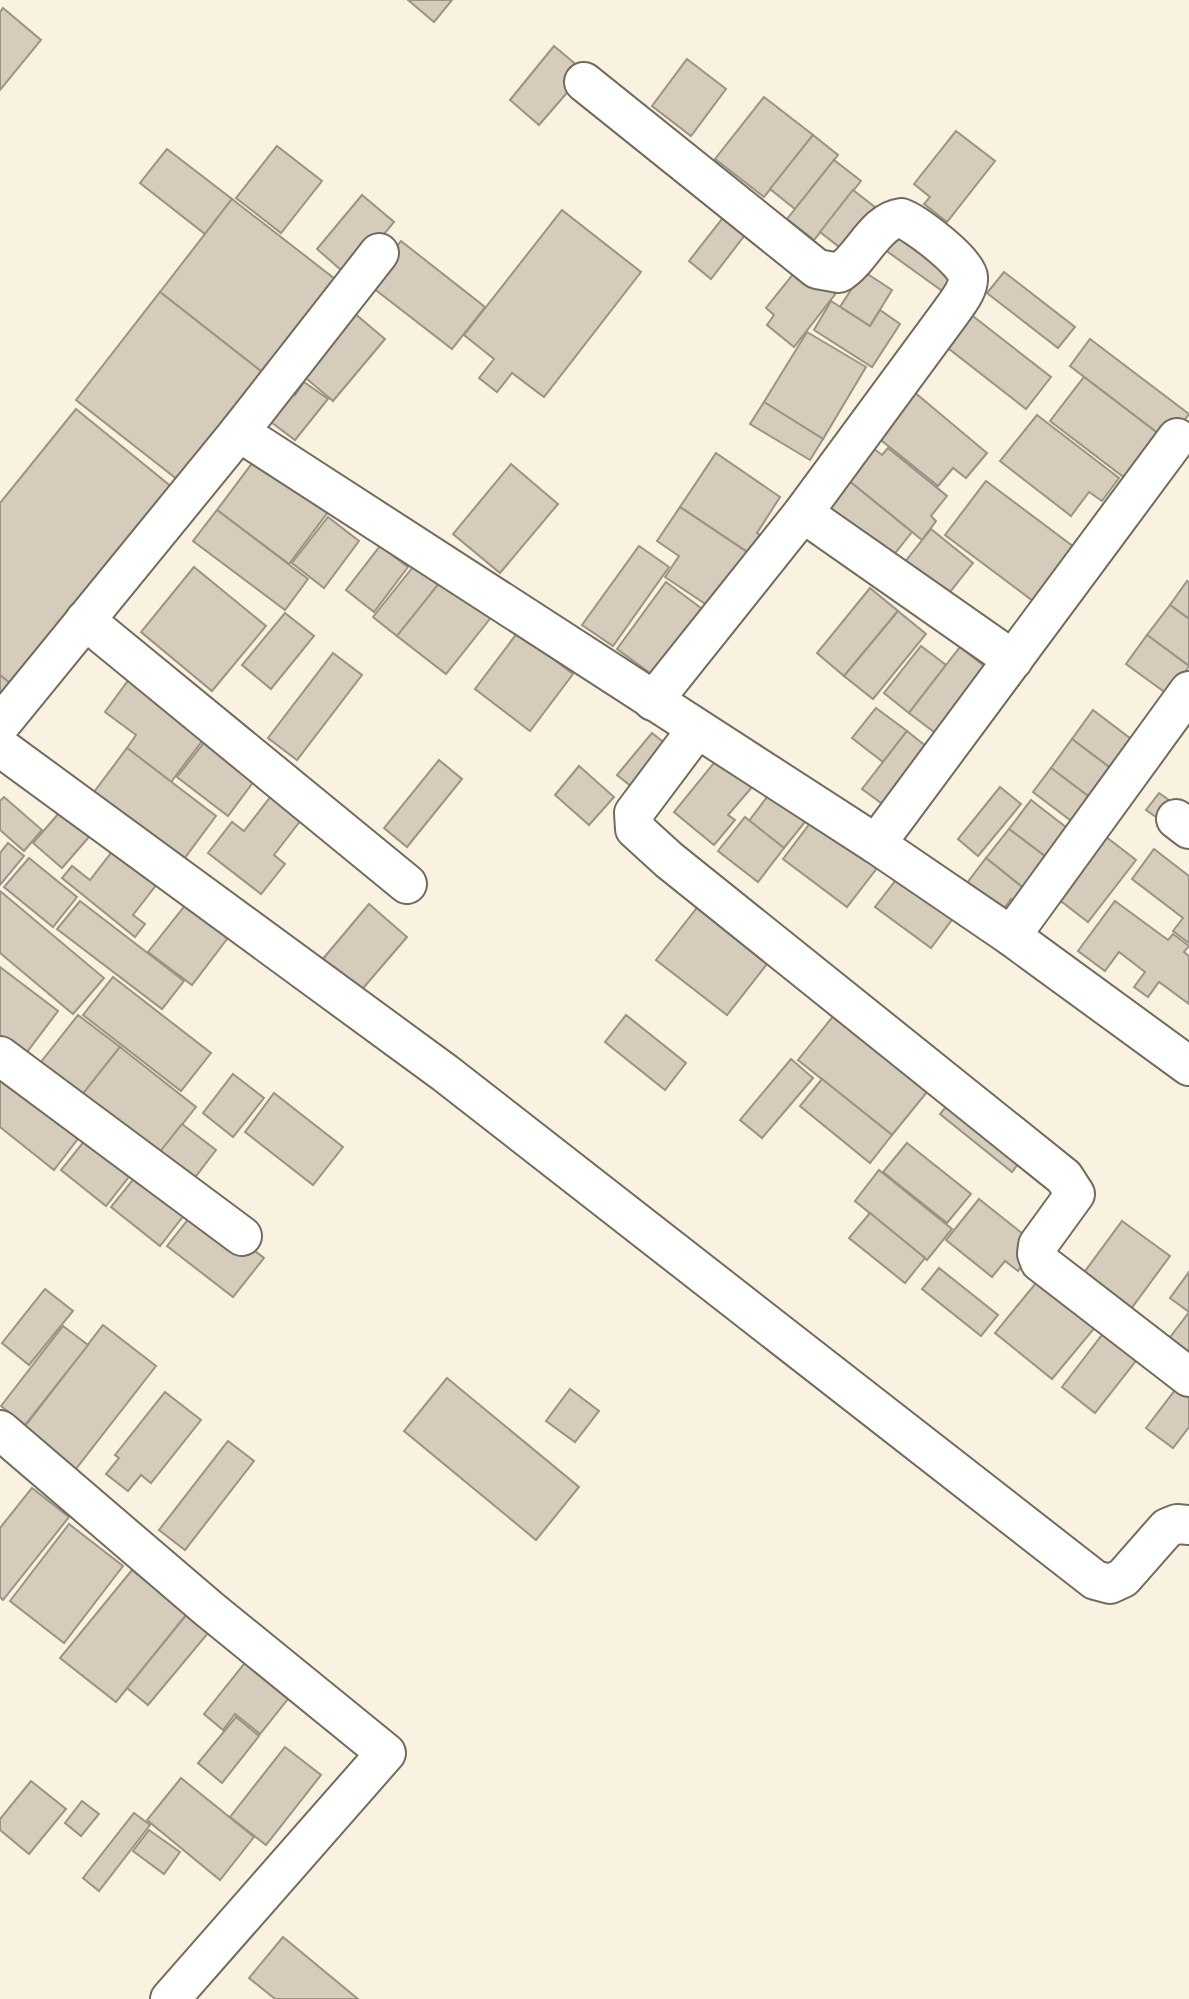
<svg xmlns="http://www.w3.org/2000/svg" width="1189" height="1999" viewBox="0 0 1189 1999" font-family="'DM Sans',sans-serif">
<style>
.building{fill:#d5ccbb;stroke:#9b9383;stroke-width:2}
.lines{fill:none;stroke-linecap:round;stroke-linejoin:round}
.minor-casing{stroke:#736c5d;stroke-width:42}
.minor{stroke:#fff;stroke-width:38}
</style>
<rect width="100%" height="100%" fill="#faf2e0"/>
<g class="building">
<polygon points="408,0 452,0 434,22"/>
<polygon points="3,8 41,40 0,90 0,12"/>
<polygon points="554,46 585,72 539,125 510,100"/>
<polygon points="687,59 726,89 691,136 652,106"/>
<polygon points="764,97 813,135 764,197 715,159"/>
<polygon points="956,131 995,161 947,222 924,204 930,197 914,184"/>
<polygon points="813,135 838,155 795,209 770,189"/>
<polygon points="277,146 322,181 281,233 236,198"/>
<polygon points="167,149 232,199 205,234 140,183"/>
<polygon points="834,160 861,181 814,240 787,219"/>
<polygon points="853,190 880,211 847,253 820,232"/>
<polygon points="362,195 394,222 349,277 317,249"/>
<polygon points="232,199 344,286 271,379 160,292"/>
<polygon points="733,205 755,222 711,279 689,261"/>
<polygon points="562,210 641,272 544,397 512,373 497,392 479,378 494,359 464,335"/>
<polygon points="897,225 967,276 952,298 881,247"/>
<polygon points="401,241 485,307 452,349 368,284"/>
<polygon points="802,263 840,288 794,347 767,325 774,315 766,308"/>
<polygon points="863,271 892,290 870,326 840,307"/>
<polygon points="1004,272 1075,327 1058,348 987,293"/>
<polygon points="160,292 271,379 187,487 76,400"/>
<polygon points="831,301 870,326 880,310 900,324 872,367 814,330"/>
<polygon points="347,307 385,339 333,401 295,369"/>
<polygon points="969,313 1051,377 1026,409 944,345"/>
<polygon points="807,332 866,367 823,439 764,402"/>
<polygon points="1090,339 1189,414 1168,441 1070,366"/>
<polygon points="1084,377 1168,441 1134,485 1050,421"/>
<polygon points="304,382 328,399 295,440 259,413 280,384 295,395"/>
<polygon points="913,391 987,453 966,478 953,468 938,486 876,436"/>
<polygon points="764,402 823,439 810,460 750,424"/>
<polygon points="76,409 184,497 23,694 0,675 0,503"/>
<polygon points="1037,415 1119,478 1102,501 1089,492 1071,516 1000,461"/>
<polygon points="873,448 882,455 888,448 947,496 931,516 936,521 922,540 848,480"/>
<polygon points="262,450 334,504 289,564 217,510"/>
<polygon points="716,453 780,497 757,533 766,539 755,557 680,507"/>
<polygon points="511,464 558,504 500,573 453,534"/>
<polygon points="848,480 912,532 888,562 824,510"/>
<polygon points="986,481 1078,550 1037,604 945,535"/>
<polygon points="680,507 747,552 710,607 665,577 679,556 657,541"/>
<polygon points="217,510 308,579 285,610 193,541"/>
<polygon points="328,517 359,541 324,588 292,563"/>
<polygon points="931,529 973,563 946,597 904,563"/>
<polygon points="380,546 408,567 374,612 346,590"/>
<polygon points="639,546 669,567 613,646 582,625"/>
<polygon points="421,557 445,576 397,636 373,617"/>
<polygon points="194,567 266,626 212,691 141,632"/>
<polygon points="445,576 493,615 446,674 397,636"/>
<polygon points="1187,581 1189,582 1189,619 1170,605"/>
<polygon points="666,582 709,614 661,681 617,649"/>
<polygon points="870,588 898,611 844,676 817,653"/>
<polygon points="1170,605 1189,619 1189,666 1147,635"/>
<polygon points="898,611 926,634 873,699 844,676"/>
<polygon points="285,613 314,636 271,689 242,665"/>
<polygon points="518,632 573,674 530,731 475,689"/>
<polygon points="1147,635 1189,666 1170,696 1126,664"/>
<polygon points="921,646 946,665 909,713 884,693"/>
<polygon points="960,647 988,669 938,735 909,713"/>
<polygon points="333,653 362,675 297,760 268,738"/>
<polygon points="135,671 212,728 171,782 127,748 136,735 105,712"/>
<polygon points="0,675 23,694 0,722"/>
<polygon points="876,708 907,731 883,762 852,738"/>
<polygon points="1093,710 1139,745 1117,773 1072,739"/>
<polygon points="907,731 932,751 888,808 862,789"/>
<polygon points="652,733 677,753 642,795 617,775"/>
<polygon points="210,735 260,773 228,816 177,777"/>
<polygon points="1072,739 1117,773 1096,802 1051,768"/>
<polygon points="127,748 216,816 184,859 94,792"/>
<polygon points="718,758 752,787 728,815 735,820 714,845 674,812"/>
<polygon points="439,760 462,779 407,847 384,828"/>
<polygon points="579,766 614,797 589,825 555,795"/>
<polygon points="1051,768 1096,802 1078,826 1033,792"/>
<polygon points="278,787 308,811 274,855 285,864 261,894 208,853 232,822 244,831"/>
<polygon points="1000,787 1021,804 978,856 958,839"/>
<polygon points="773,789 809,817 784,848 749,821"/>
<polygon points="1159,793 1176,805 1163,822 1146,810"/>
<polygon points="4,797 42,830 24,851 0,830 0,801"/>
<polygon points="1031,800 1076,835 1054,863 1009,829"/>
<polygon points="66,805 95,830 62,868 33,843"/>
<polygon points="817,814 881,863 847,907 783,859"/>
<polygon points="745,817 784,848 758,882 718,851"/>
<polygon points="1009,829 1054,863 1031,894 986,858"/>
<polygon points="1101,833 1136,860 1088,922 1053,895"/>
<polygon points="121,840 164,875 133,915 145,924 135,937 62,878 72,866 90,880"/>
<polygon points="8,843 24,856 0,885 0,853"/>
<polygon points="1154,849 1189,876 1189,943 1173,931 1183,918 1132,879"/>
<polygon points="29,858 77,897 53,927 4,887"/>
<polygon points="986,858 1031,894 1021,906 1011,899 1003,910 967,883"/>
<polygon points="899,876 954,917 931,948 875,907"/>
<polygon points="0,891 104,978 73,1014 0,953"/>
<polygon points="195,893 237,926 192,985 148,952"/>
<polygon points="707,895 778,950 727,1015 656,960"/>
<polygon points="80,901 184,981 162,1009 57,929"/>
<polygon points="1115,901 1168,940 1173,934 1189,946 1184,952 1189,956 1189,1004 1159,982 1148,997 1134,987 1145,972 1119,952 1105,971 1078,951"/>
<polygon points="369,904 407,937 359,993 322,960"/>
<polygon points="0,967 58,1011 24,1056 0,1037"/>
<polygon points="113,977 211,1053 181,1091 83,1015"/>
<polygon points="842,1005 936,1081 892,1135 798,1060"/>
<polygon points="78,1015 120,1047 78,1100 37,1067"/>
<polygon points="626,1015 686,1063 665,1090 605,1042"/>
<polygon points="120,1047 196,1107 154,1160 78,1100"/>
<polygon points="0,1059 87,1127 54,1170 0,1127"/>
<polygon points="791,1059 813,1078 762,1138 740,1120"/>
<polygon points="233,1074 264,1098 233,1137 203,1113"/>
<polygon points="822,1079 892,1135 870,1163 800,1106"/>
<polygon points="274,1093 343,1147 313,1185 245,1132"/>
<polygon points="957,1093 1028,1151 1012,1172 940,1114"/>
<polygon points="182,1124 216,1150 193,1180 159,1153"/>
<polygon points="94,1129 139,1164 106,1206 61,1170"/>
<polygon points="907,1143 971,1194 947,1223 883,1172"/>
<polygon points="144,1166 192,1205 160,1246 111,1207"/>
<polygon points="879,1170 952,1229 927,1260 855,1201"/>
<polygon points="979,1199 1038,1246 1018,1271 1005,1261 992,1277 946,1240"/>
<polygon points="198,1207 264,1258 233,1297 167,1246"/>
<polygon points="870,1213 925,1258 905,1283 849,1238"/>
<polygon points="1122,1221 1170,1256 1128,1313 1080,1278"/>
<polygon points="939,1268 998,1315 981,1336 922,1289"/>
<polygon points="1045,1272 1102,1319 1052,1379 995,1333"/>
<polygon points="1189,1272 1189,1355 1165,1344 1189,1312 1170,1298"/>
<polygon points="45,1289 73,1311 29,1365 2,1343"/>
<polygon points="103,1325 156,1366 75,1470 23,1429"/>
<polygon points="63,1326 88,1345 25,1425 1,1406"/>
<polygon points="1105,1331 1139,1357 1095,1413 1062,1387"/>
<polygon points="447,1378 579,1487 536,1540 404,1431"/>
<polygon points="1182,1381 1189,1386 1189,1427 1173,1448 1146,1428"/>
<polygon points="570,1389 599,1411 575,1442 546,1421"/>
<polygon points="165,1392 201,1420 151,1483 141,1475 128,1491 106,1474 119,1458 115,1455"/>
<polygon points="228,1441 254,1461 185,1550 159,1530"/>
<polygon points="32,1488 69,1517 3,1600 0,1597 0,1528"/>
<polygon points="69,1524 123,1566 64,1643 10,1601"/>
<polygon points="132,1570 187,1614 116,1702 60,1658"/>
<polygon points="187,1614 209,1632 148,1705 127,1688"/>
<polygon points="252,1654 296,1689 260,1734 235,1714 223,1730 204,1714"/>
<polygon points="236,1717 259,1736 222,1783 198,1763"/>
<polygon points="285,1747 321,1775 266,1845 230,1817"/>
<polygon points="181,1778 254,1837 220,1880 147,1820"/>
<polygon points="31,1781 66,1809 29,1854 0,1830 0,1819"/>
<polygon points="82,1801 99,1814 81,1836 65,1823"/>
<polygon points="134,1813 150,1825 99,1891 83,1878"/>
<polygon points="149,1830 180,1852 164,1874 133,1851"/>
<polygon points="283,1937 358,1999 275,1999 249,1978"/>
</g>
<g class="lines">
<g class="minor-casing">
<g id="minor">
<path d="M584 82 817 269 839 273C861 260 875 221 901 218 915 223 967 262 968 277 969 289 958 302 951 312L803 513 653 701"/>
<polyline points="239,432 379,253"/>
<polyline points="803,513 1013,660"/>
<polyline points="85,620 407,884"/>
<polyline points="0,725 239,432 876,844 1011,936 1189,1066"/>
<polyline points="697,729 634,813 635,829 669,860 1064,1177 1075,1194 1038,1245 1037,1254 1040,1262 1189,1377"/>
<polyline points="0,747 445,1073 1095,1580 1110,1584 1123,1578 1167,1528 1177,1524 1189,1525"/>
<polyline points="1176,819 1189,829"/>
<polyline points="876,844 1177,438"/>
<polyline points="1011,936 1189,691"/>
<polyline points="0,1056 242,1236"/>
<polyline points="0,1430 209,1609 386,1753 170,1999"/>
</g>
</g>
<use href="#minor" class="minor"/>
</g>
</svg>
